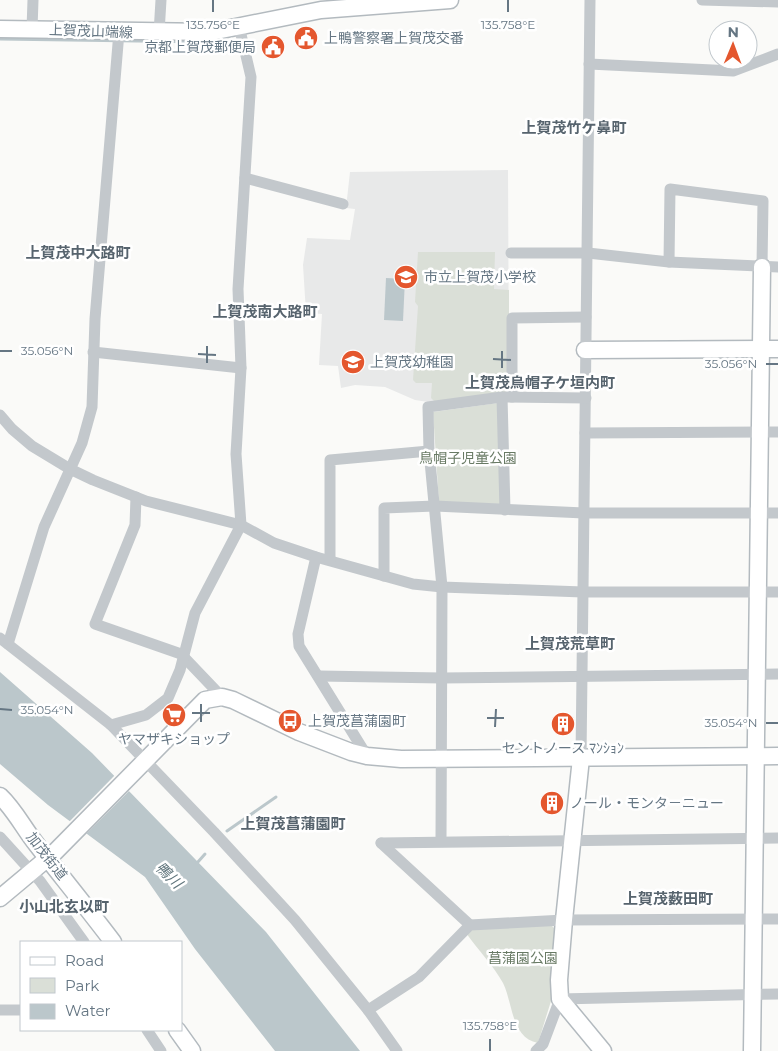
<svg xmlns="http://www.w3.org/2000/svg" width="778" height="1051" viewBox="0 0 778 1051" font-family="Montserrat,'Noto Sans JP',sans-serif">
<style>
.built{fill:#e8e9e9}
.green{fill:#dadfd7}
.water{fill:#bbc7cb}
.pier{fill:#fafaf8}
.lines{fill:none;stroke-linecap:round;stroke-linejoin:round}
.stream{stroke:#bbc7cb;stroke-width:3}
.secondary-casing{stroke:#b3babf;stroke-width:19}
.street{stroke:#c3c8cc;stroke-width:11}
.secondary{stroke:#fff;stroke-width:16}
.ticks{fill:none;stroke:#657683;stroke-width:2}
.labels{text-anchor:middle;dominant-baseline:central;stroke-width:5;stroke-linejoin:round;paint-order:stroke}
.street-label{font-size:14px;fill:#657683;stroke:#fff}
.poi-label{font-size:14px;fill:#657683;stroke:#fff;text-anchor:start}
.park-label{font-size:14px;fill:#687a64;stroke:#fff}
.neighbourhood-label{font-size:15px;font-weight:bold;fill:#57646e;stroke:#fff}
.water-label{font-size:15px;font-style:italic;fill:#60757c;stroke:#fff}
.ticks-label{font-size:12px;text-anchor:middle;fill:#657683;stroke:#fff;stroke-width:5;stroke-linejoin:round;paint-order:stroke}
</style>
<rect width="100%" height="100%" fill="#fafaf8"/>
<polygon class="built" points="508,170 509,389 435,403 415,400 385,387 355,385 341,388 338,366 319,365 322,314 306,313 303,265 307,238 350,240 355,209 346,208 350,172"/>
<g class="green">
<polygon points="418,252 495,252 494,289 509,290 509,389 505,394 435,402 431,398 432,383 416,383 413,380 418,306 415,302"/>
<polygon points="498,403 501,504 439,503 433,412"/>
<path d="M474 926H552L556 930 551 1001 538 1043C511 1038 513 1003 503 983 493 965 478 950 466 933Z"/>
</g>
<g class="water">
<polygon points="386,278 405,279 403,321 384,320"/>
<polygon points="0,672 92,753 266,932 360,1051 275,1051 195,949 145,877 48,805 0,764"/>
</g>
<polygon class="pier" points="116,774 131,789 85,835 68,823"/>
<g class="lines">
<g class="stream">
<polyline points="0,39 206,42 219,45 232,51"/>
<polyline points="227,831 276,797"/>
<polyline points="197,863 205,854"/>
</g>
<g class="secondary-casing">
<g id="secondary">
<polyline points="0,29 211,32 321,10 450,0"/>
<polyline points="585,350 778,349"/>
<polyline points="581,758 564,920 559,980 560,999 603,1051"/>
<path d="M0 796C15 810 24 829 37 845 62 877 88 909 113 942"/>
<polyline points="0,898 55,852 205,700 222,697 233,700 299,732 351,752 367,756 401,759 778,756"/>
<polyline points="177,1030 192,1051"/>
<polyline points="752,1051 762,267"/>
</g>
</g>
<g class="street">
<polyline points="702,0 778,2"/>
<polyline points="32,29 33,0"/>
<polyline points="159,33 161,0"/>
<polyline points="589,64 733,71 778,54"/>
<polyline points="245,178 343,204"/>
<polyline points="511,253 588,253 669,262 778,267"/>
<polyline points="669,262 670,189 763,201 762,267"/>
<polyline points="93,352 241,368"/>
<polyline points="502,397 505,510"/>
<polyline points="512,397 512,318 586,317"/>
<polyline points="0,415 12,429 32,446 70,469 93,480 146,501 241,525 274,543 316,557 413,584 442,587 583,592 778,592"/>
<polyline points="585,433 778,432"/>
<polyline points="136,497 135,525 95,624 181,654 222,697"/>
<polyline points="316,557 298,634 299,646 367,756"/>
<polyline points="330,560 330,460 429,451"/>
<polyline points="384,576 384,508 435,506 584,513 778,513"/>
<polyline points="0,638 111,725 214,832 295,920 368,1010 397,1051"/>
<polyline points="8,644 44,527 82,443 92,407 95,319 119,32"/>
<polyline points="319,676 442,678 778,674"/>
<polyline points="111,725 146,715 168,698 180,670 195,613 241,525 236,454 241,368 238,289 251,77 239,26"/>
<polyline points="581,758 590,0"/>
<polyline points="0,837 40,881 84,942"/>
<polyline points="441,841 442,587 429,451 428,407 502,397 586,398"/>
<polyline points="381,843 778,838"/>
<polyline points="381,843 470,925"/>
<polyline points="0,1010 21,1010"/>
<polyline points="368,1010 419,977 470,925 564,920 778,919"/>
<polyline points="147,1030 161,1051"/>
<polyline points="536,1051 543,1044 560,999 778,994"/>
</g>
<use href="#secondary" class="secondary"/>
</g>
<path class="ticks" d="M213 12V0M508 12V0M0 351H12M198 354 216 355M493 359 511 360M207 363V346M766 364H778M502 368V351M0 709 12 710M192 713H210M487 718H504M201 722V704M766 723H778M495 727 496 709M490 1051V1039"/>
<defs>
<g id="civic-disc" transform="scale(1.25)"><circle r="9.5" fill="#e4572e" stroke="#fff"/><path d="M-.6-6.5H3V-4.5H.6V-3L4-1V1h2V6H-6V1h2V-1L-.6-3ZM-1.2 2.5V6h2.4V2.5Z" fill="#fff"/></g>
<g id="school-disc" transform="scale(1.25)"><circle r="9.5" fill="#e4572e" stroke="#fff"/><path d="M0-5L7-2L0 1L-7-2ZM-4 1L0 2.5L4 1V4Q0 6-4 4Z" fill="#fff"/></g>
<g id="supermarket-disc" transform="scale(1.25)"><circle r="9.5" fill="#e4572e" stroke="#fff"/><path d="M-6-5.5h2.5l.6 2H6L4.5 2H-2.5L-4.4-4H-6ZM-1.5 3.2a1.3 1.3 0 1 0 .1 0ZM3 3.2a1.3 1.3 0 1 0 .1 0Z" fill="#fff"/></g>
<g id="bus-disc" transform="scale(1.25)"><circle r="9.5" fill="#e4572e" stroke="#fff"/><path d="M-5-6H5V4H4V6H2V4H-2V6H-4V4H-5ZM-3.5-4V0h7V-4ZM-3.5 1.2v1.5H-2V1.2ZM2 1.2v1.5H3.5V1.2Z" fill="#fff"/></g>
<g id="building-disc" transform="scale(1.25)"><circle r="9.5" fill="#e4572e" stroke="#fff"/><path d="M-4-6H4V6H1V3H-1V6H-4ZM-2.5-4.3h1.7v1.8h-1.7ZM.8-4.3h1.7v1.8H.8ZM-2.5-1h1.7V.8h-1.7ZM.8-1h1.7V.8H.8Z" fill="#fff"/></g>
</defs>
<g fill-rule="evenodd">
<use href="#civic-disc" x="306" y="38"/>
<use href="#civic-disc" x="273" y="47"/>
<use href="#school-disc" x="406" y="277"/>
<use href="#school-disc" x="353" y="362"/>
<use href="#supermarket-disc" x="174" y="715"/>
<use href="#bus-disc" x="290" y="721"/>
<use href="#building-disc" x="563" y="724"/>
<use href="#building-disc" x="552" y="803"/>
</g>
<g class="labels">
<g class="street-label">
<text transform="translate(91 31) rotate(2)">上賀茂山端線</text>
<text transform="translate(47 856) rotate(52)">加茂街道</text>
</g>
<g class="poi-label">
<text x="324" y="38">上鴨警察署上賀茂交番</text>
<text x="256" y="47" text-anchor="end">京都上賀茂郵便局</text>
<text x="424" y="277">市立上賀茂小学校</text>
<text x="370" y="362">上賀茂幼稚園</text>
<text x="308" y="721">上賀茂菖蒲園町</text>
<text x="174" y="739" text-anchor="middle">ヤマザキショップ</text>
<text x="563" y="748" text-anchor="middle">セントノース ﾏﾝｼｮﾝ</text>
<text x="570" y="803">ノール・モンタ－ニュー</text>
</g>
<g class="park-label">
<text x="468" y="458">鳥帽子児童公園</text>
<text x="523" y="958">菖蒲園公園</text>
</g>
<g class="neighbourhood-label">
<text x="574" y="127">上賀茂竹ケ鼻町</text>
<text x="78" y="252">上賀茂中大路町</text>
<text x="265" y="311">上賀茂南大路町</text>
<text x="540" y="382">上賀茂烏帽子ケ垣内町</text>
<text x="570" y="643">上賀茂荒草町</text>
<text x="293" y="823">上賀茂菖蒲園町</text>
<text x="668" y="898">上賀茂薮田町</text>
<text x="64" y="906">小山北玄以町</text>
</g>
<g class="water-label">
<text transform="translate(169 875) rotate(44)">鴨川</text>
</g>
</g>
<g class="ticks-label">
<text x="213" y="29">135.756°E</text>
<text x="508" y="29">135.758°E</text>
<text x="47" y="355">35.056°N</text>
<text x="731" y="368">35.056°N</text>
<text x="47" y="714">35.054°N</text>
<text x="731" y="727">35.054°N</text>
<text x="490" y="1030">135.758°E</text>
</g>
<rect x="20" y="941" width="162" height="90" fill="#ffffff" stroke="#c1c8cd"/>
<rect x="30" y="957" width="25" height="8" fill="#ffffff" stroke="#c1c8cd"/>
<text x="65" y="966" font-size="15" fill="#657683">Road</text>
<rect x="30" y="978" width="25" height="15" fill="#dadfd7" stroke="#c1c8cd"/>
<text x="65" y="991" font-size="15" fill="#657683">Park</text>
<rect x="30" y="1004" width="25" height="15" fill="#bbc7cb" stroke="#c1c8cd"/>
<text x="65" y="1016" font-size="15" fill="#657683">Water</text>
<g transform="translate(733 45) rotate(1)"><circle r="24" fill="#ffffff" stroke="#c1c8cd"/>
<path d="M0-4L9 19L0 12L-9 19Z" fill="#e4572e"/>
<text y="-8" font-size="14" font-weight="bold" text-anchor="middle" fill="#657683">N</text>
</g>
</svg>
